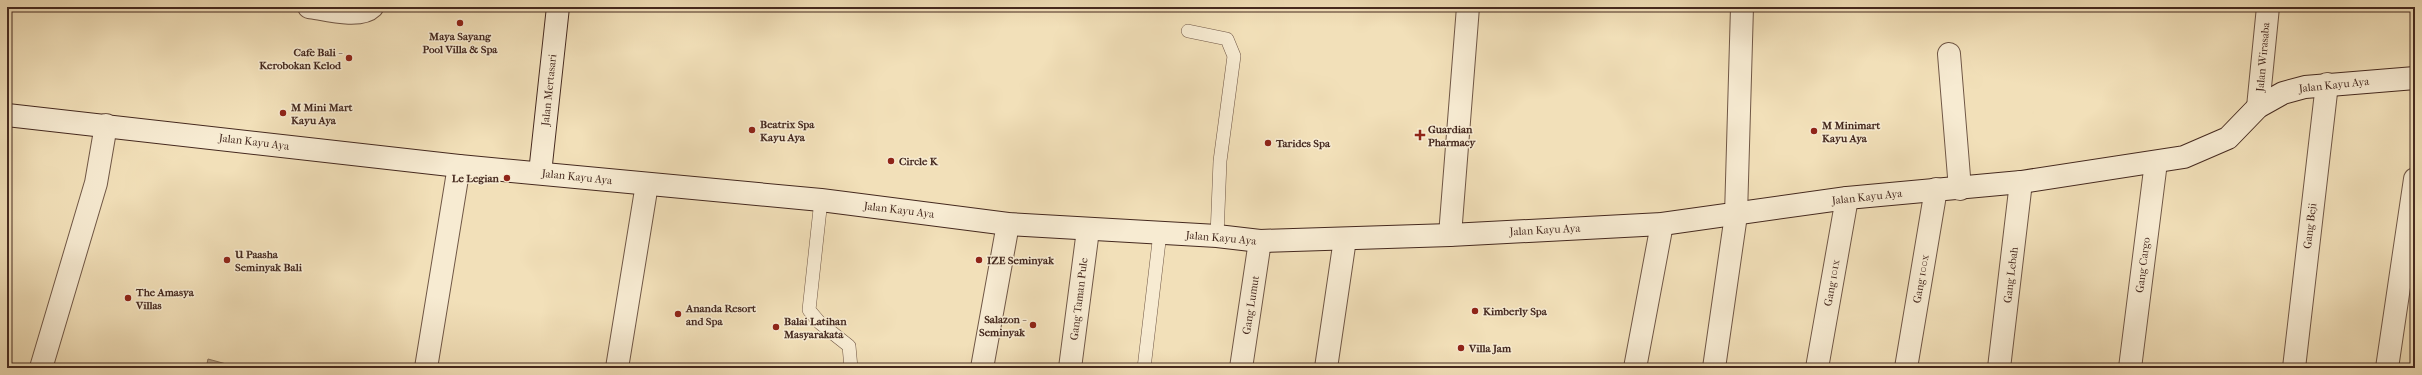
<svg xmlns="http://www.w3.org/2000/svg" width="2422" height="375" viewBox="0 0 2422 375" font-family="'IM FELL French Canon',serif">
<style>
.water{fill:#b7a285;stroke:#89725c}
.lines{fill:none;stroke-linecap:round;stroke-linejoin:round}
.lane-casing{stroke:#705746;stroke-width:14}
.street-casing{stroke:#705746;stroke-width:24}
.secondary-casing{stroke:#45291f;stroke-width:24}
.lane{stroke:#f7ebd2;stroke-width:13}
.street{stroke:#f7ebd2;stroke-width:22}
.secondary{stroke:#f7ebd2;stroke-width:22}
.poi-dot{fill:#8f2418;stroke:#f7ebd2;stroke-width:1.5}
.labels{text-anchor:middle;dominant-baseline:central;stroke-width:3;stroke-linejoin:round;paint-order:stroke}
.poi-label{font-size:11px;font-weight:bold;fill:#45291f;stroke:#f7ebd2;text-anchor:start}
.street-label{font-size:11px;fill:#45291f;stroke:#f7ebd2}
</style>
<rect width="100%" height="100%" fill="#f2e0b9"/>
<filter id="stains"><feTurbulence type="fractalNoise" baseFrequency=".005" numOctaves="4"/><feColorMatrix values="0 0 0 0 .2 0 0 0 0 .09 0 0 0 0 .02 0 0 0 .5 -.17"/></filter>
<radialGradient id="worn" r=".72"><stop offset=".6" stop-color="#630" stop-opacity="0"/><stop offset="1" stop-color="#630" stop-opacity=".3"/></radialGradient>
<polygon class="water" points="208,359 241,368 206,368"/>
<g class="lines">
<g class="lane-casing">
<g id="lane">
<polyline points="1188,31 1227,39 1234,56 1220,161 1217,236"/>
<polyline points="821,200 809,310 820,323 849,346 851,368"/>
<polyline points="1144,368 1160,233"/>
</g>
</g>
<g class="street-casing">
<g id="street">
<path d="M309 7C324 9 360 19 372 7"/>
<polyline points="1949,54 1960,189"/>
<polyline points="2258,107 2268,7"/>
<polyline points="1450,235 1468,7"/>
<polyline points="41,368 96,183 106,125"/>
<polyline points="426,368 459,166"/>
<polyline points="617,368 647,184"/>
<polyline points="982,368 1008,224"/>
<polyline points="1070,368 1088,230"/>
<polyline points="1241,368 1260,241"/>
<polyline points="1326,368 1345,239"/>
<polyline points="1635,368 1662,224"/>
<polyline points="1714,368 1736,215 1742,7"/>
<polyline points="1817,368 1847,198"/>
<polyline points="1906,368 1936,189"/>
<polyline points="1999,368 2021,182"/>
<polyline points="2130,368 2156,162"/>
<polyline points="2294,368 2327,84"/>
<polyline points="2387,368 2415,179"/>
</g>
</g>
<g class="secondary-casing">
<g id="secondary">
<polyline points="7,115 459,166 821,200 1008,224 1217,236 1260,241 1450,235 1662,224 1847,198 2021,182 2184,157 2228,138 2258,107 2283,93 2305,87 2415,78"/>
<polyline points="540,173 558,7"/>
</g>
</g>
<use href="#lane" class="lane"/>
<use href="#street" class="street"/>
<use href="#secondary" class="secondary"/>
</g>
<g class="poi-dot">
<circle cx="460" cy="23" r="4"/>
<circle cx="349" cy="58" r="4"/>
<circle cx="283" cy="113" r="4"/>
<circle cx="752" cy="130" r="4"/>
<circle cx="1814" cy="131" r="4"/>
<path d="M1418 129h4v4h4v4h-4v4h-4v-4h-4v-4h4z"/>
<circle cx="1268" cy="143" r="4"/>
<circle cx="891" cy="161" r="4"/>
<circle cx="507" cy="178" r="4"/>
<circle cx="227" cy="260" r="4"/>
<circle cx="979" cy="260" r="4"/>
<circle cx="128" cy="298" r="4"/>
<circle cx="1475" cy="311" r="4"/>
<circle cx="678" cy="314" r="4"/>
<circle cx="1033" cy="325" r="4"/>
<circle cx="776" cy="327" r="4"/>
<circle cx="1461" cy="348" r="4"/>
</g>
<g class="labels">
<g class="poi-label">
<text x="460" y="36" text-anchor="middle">Maya Sayang<tspan x="460" dy="13">Pool Villa &amp; Spa</tspan></text>
<text x="341" y="52" text-anchor="end">Cafe Bali -<tspan x="341" dy="13">Kerobokan Kelod</tspan></text>
<text x="291" y="107">M Mini Mart<tspan x="291" dy="13">Kayu Aya</tspan></text>
<text x="760" y="124">Beatrix Spa<tspan x="760" dy="13">Kayu Aya</tspan></text>
<text x="1822" y="125">M Minimart<tspan x="1822" dy="13">Kayu Aya</tspan></text>
<text x="1428" y="129">Guardian<tspan x="1428" dy="13">Pharmacy</tspan></text>
<text x="1276" y="143">Tarides Spa</text>
<text x="899" y="161">Circle K</text>
<text x="499" y="178" text-anchor="end">Le Legian</text>
<text x="235" y="254">U Paasha<tspan x="235" dy="13">Seminyak Bali</tspan></text>
<text x="987" y="260">IZE Seminyak</text>
<text x="136" y="292">The Amasya<tspan x="136" dy="13">Villas</tspan></text>
<text x="686" y="308">Ananda Resort<tspan x="686" dy="13">and Spa</tspan></text>
<text x="1483" y="311">Kimberly Spa</text>
<text x="1025" y="319" text-anchor="end">Salazon -<tspan x="1025" dy="13">Seminyak</tspan></text>
<text x="784" y="321">Balai Latihan<tspan x="784" dy="13">Masyarakata</tspan></text>
<text x="1469" y="348">Villa Jam</text>
</g>
<g class="street-label">
<text transform="translate(2263 57) rotate(-85)">Jalan Wirasaba</text>
<text transform="translate(2334 85) rotate(-6)">Jalan Kayu Aya</text>
<text transform="translate(549 90) rotate(-84)">Jalan Mertasari</text>
<text transform="translate(254 142) rotate(7)">Jalan Kayu Aya</text>
<text transform="translate(577 177) rotate(6)">Jalan Kayu Aya</text>
<text transform="translate(1867 197) rotate(-6)">Jalan Kayu Aya</text>
<text transform="translate(899 210) rotate(7)">Jalan Kayu Aya</text>
<text transform="translate(2310 226) rotate(-83)">Gang Beji</text>
<text transform="translate(1545 230) rotate(-3)">Jalan Kayu Aya</text>
<text transform="translate(1221 238) rotate(5)">Jalan Kayu Aya</text>
<text transform="translate(2143 265) rotate(-83)">Gang Cargo</text>
<text transform="translate(2011 275) rotate(-83)">Gang Lebah</text>
<text transform="translate(1921 279) rotate(-80)">Gang 100x</text>
<text transform="translate(1832 283) rotate(-80)">Gang 101x</text>
<text transform="translate(1079 299) rotate(-83)">Gang Taman Pule</text>
<text transform="translate(1251 305) rotate(-81)">Gang Lumut</text>
</g>
</g>
<rect width="2422" height="375" fill="none" stroke="#f2e0b9" stroke-width="24"/>
<rect x="8" y="8" width="2406" height="359" fill="none" stroke="#45291f" stroke-width="2"/>
<rect x="12" y="12" width="2398" height="351" fill="none" stroke="#45291f"/>
<rect width="100%" height="100%" filter="url(#stains)"/>
<rect width="100%" height="100%" fill="url(#worn)"/>
</svg>
